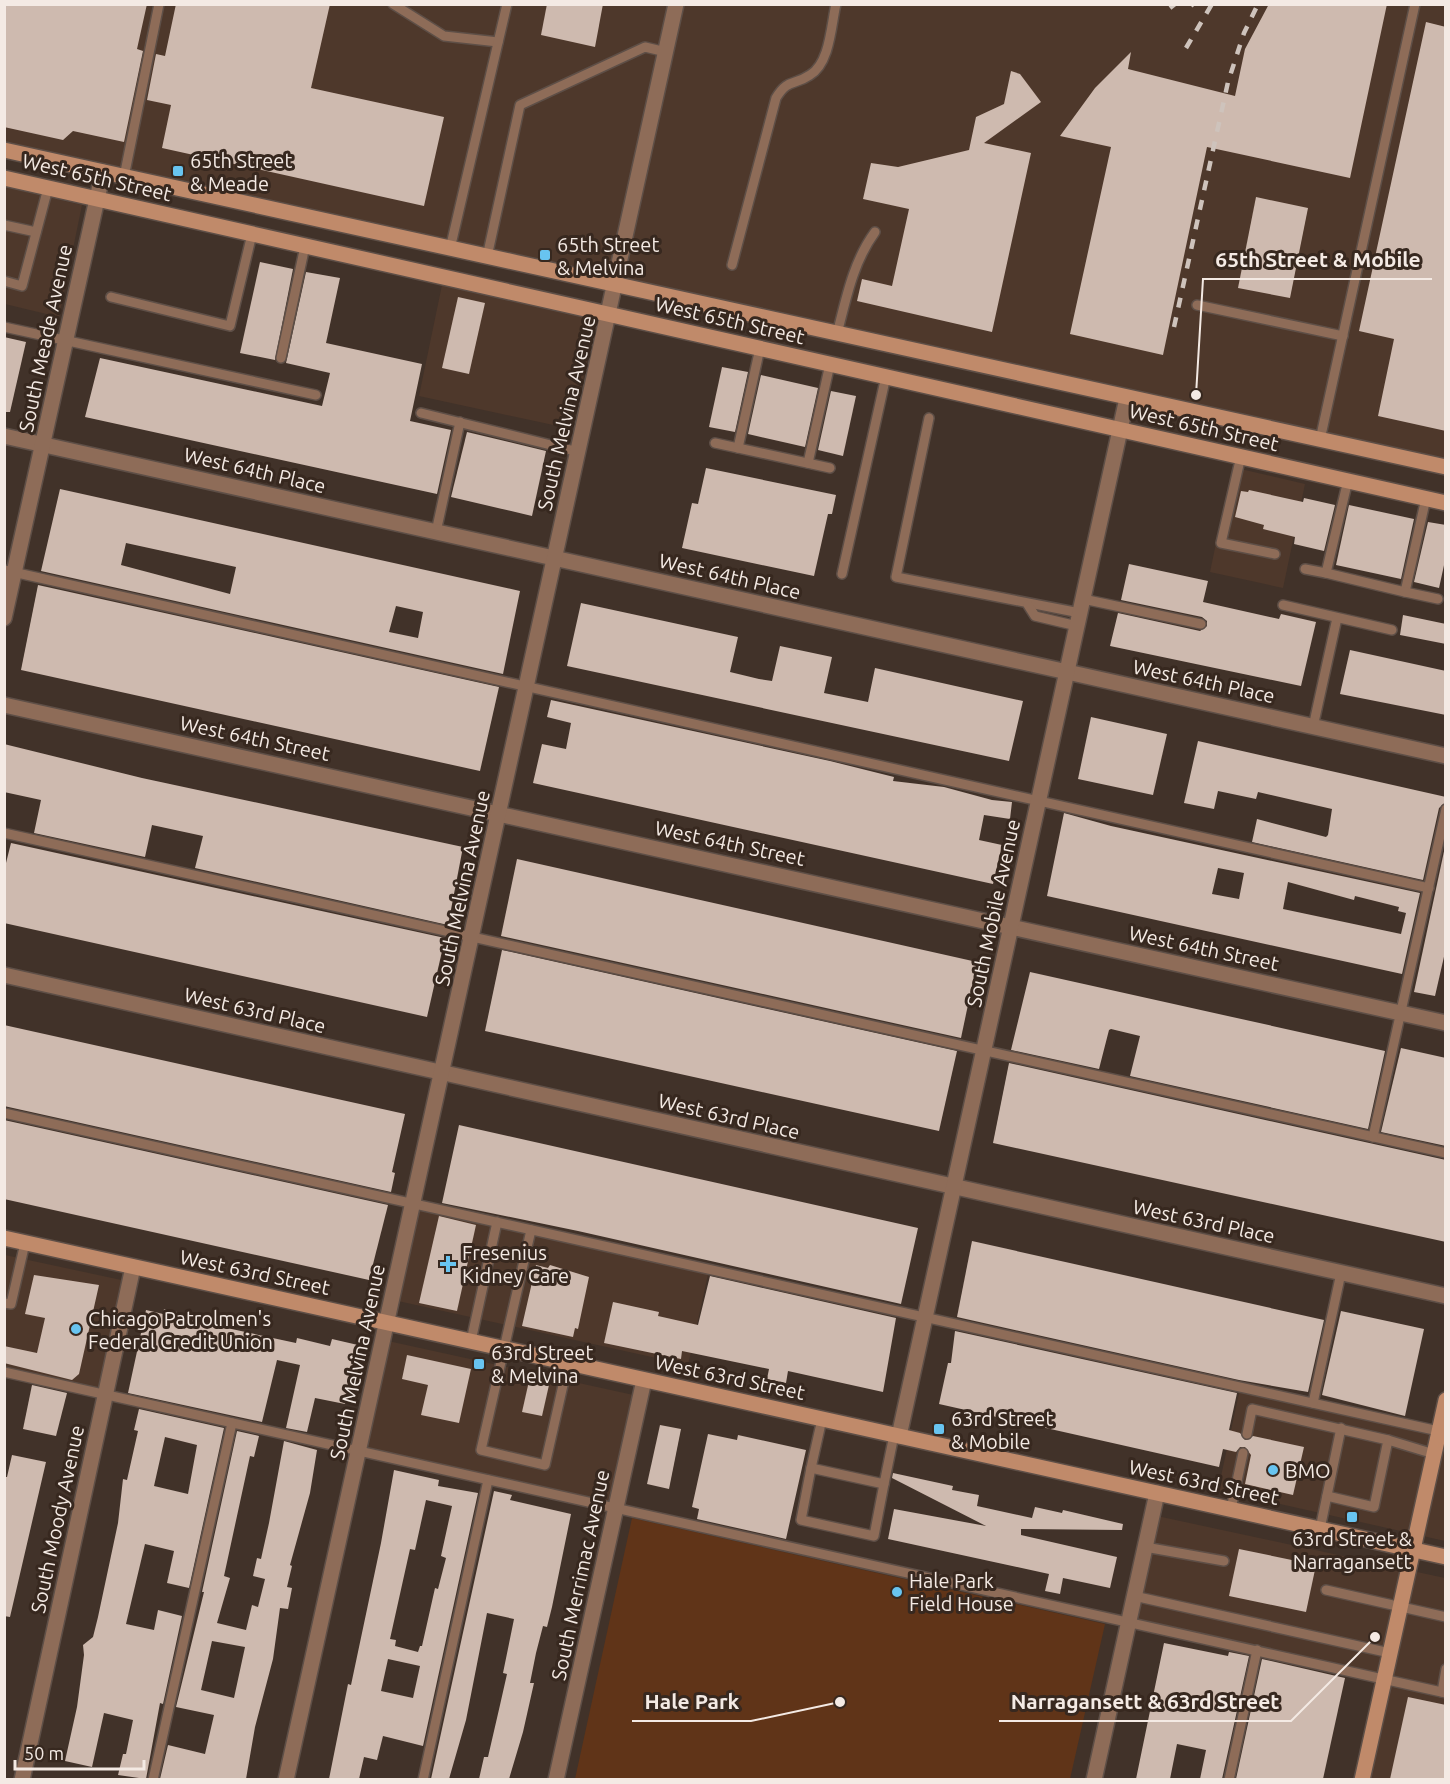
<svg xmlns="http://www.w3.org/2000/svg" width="1450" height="1784" viewBox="0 0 1450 1784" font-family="Ubuntu,sans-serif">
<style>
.built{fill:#4e382b}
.green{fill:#603418}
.building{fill:#cebaaf;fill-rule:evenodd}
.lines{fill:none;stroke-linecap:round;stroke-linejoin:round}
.lane-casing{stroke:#5e4f47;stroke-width:12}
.street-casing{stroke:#5e4f47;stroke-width:18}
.secondary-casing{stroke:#5e4f47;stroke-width:18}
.lane{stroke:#8e6c58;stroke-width:9}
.street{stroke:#8e6c58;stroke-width:15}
.secondary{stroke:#c08a6a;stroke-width:15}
.rail{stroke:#cec3bc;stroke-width:4.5;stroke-dasharray:10 10;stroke-linecap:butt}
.poi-dot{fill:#68c4f0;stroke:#37281f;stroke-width:2}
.labels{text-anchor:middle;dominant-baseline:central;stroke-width:6;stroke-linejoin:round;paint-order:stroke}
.poi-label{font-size:20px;fill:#f4eae4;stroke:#37281f;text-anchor:start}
.street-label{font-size:20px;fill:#f4eae4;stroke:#37281f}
.leader{fill:none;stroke:#f4eae4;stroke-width:2}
.callout-dot{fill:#f4eae4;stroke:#37281f;stroke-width:2}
.callout-label{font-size:21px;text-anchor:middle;font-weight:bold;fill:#f4eae4;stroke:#37281f;stroke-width:6;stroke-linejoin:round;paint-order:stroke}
</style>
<rect width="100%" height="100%" fill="#413229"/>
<g class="built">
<polygon points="5,5 1445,5 1445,459 5,145"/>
<polygon points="5,187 82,205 59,317 5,304"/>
<polygon points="442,285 597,318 572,429 419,396"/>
<polygon points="1232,467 1305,484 1283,588 1210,572"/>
<polygon points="418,1204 709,1270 688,1365 398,1301"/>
<polygon points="5,1255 126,1281 102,1390 5,1369"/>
<polygon points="388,1341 638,1396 614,1505 364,1450"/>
<polygon points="1240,1389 1445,1435 1445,1541 1218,1490"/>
<polygon points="1157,1516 1445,1578 1445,1779 1363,1779 1385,1674 1134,1620"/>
</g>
<polygon class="green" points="632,1518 1105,1624 1070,1779 575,1779"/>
<g class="building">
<polygon points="4,4 147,4 137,49 143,51 124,142 73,131 63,140 4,127"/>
<polygon points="176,4 330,4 311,88 444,117 424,206 162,148 171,105 147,100 156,54 165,56"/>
<polygon points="547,4 603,4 595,47 541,35"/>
<polygon points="1269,4 1387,4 1350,178 1207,147 1163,355 1070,334 1111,147 1060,136 1095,88 1131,52 1128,69 1235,96 1245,49"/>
<polygon points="1426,22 1446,27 1446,431 1378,416 1394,339 1359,331"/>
<polygon points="1011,71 1020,74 1041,102 984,143 1031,153 992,332 857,301 862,279 892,286 909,209 863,199 871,163 898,167 969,150 976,117 1004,104"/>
<polygon points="1256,197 1308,208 1290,298 1238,288"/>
<polygon points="260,262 293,269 275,360 240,353"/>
<polygon points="306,272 340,278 326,343 422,364 410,421 451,430 437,494 85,417 100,358 322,406 330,373 286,363"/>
<polygon points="458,297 485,303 469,374 442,368"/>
<polygon points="4,337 26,342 10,412 4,412"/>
<polygon points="722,367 748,372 735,432 709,427"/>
<polygon points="761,375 818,388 805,447 748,434"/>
<polygon points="831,391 856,396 843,456 818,450"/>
<polygon points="467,432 546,451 532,516 451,497"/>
<polygon points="706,468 836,495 832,514 828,514 814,576 682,548 692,503 698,504"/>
<path d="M60 489 520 591 503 674 41 571ZM126 543 236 567 230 594 121 565ZM396 606 423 612 418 638 389 632Z"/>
<polygon points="1249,490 1303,502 1304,498 1335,505 1324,551 1294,544 1295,537 1263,529 1264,525 1235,517 1241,491 1248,492"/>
<polygon points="1349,505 1414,519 1401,579 1336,565"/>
<polygon points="1428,522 1446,525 1446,556 1439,588 1414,582"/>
<polygon points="1129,564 1208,581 1203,602 1279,619 1281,614 1316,622 1301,686 1110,646 1118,613 1200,631 1207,626 1207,621 1202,617 1121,600"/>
<polygon points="38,585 499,687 480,771 21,670"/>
<polygon points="581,603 738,637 730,672 759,679 772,681 780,646 832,657 824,693 868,702 875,668 1023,701 1009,761 567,666"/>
<polygon points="1403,615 1446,624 1446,644 1400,635"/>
<polygon points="1350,650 1446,671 1446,715 1340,694"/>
<polygon points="551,700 830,761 894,777 893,781 944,787 992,800 1012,802 1010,819 984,815 979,840 1002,845 993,884 533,783 542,744 566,749 571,723 547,717"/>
<polygon points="1091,717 1167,734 1153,795 1078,779"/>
<polygon points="1198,741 1446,797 1446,802 1439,808 1423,880 1252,842 1257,819 1326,837 1328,835 1332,809 1258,792 1256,799 1218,791 1214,809 1184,803"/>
<polygon points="4,744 142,778 463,847 448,925 195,868 203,836 152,825 145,857 34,833 41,800 4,792"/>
<path d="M1064 813 1111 826 1420 893 1402 974 1047 896ZM1218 868 1244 873 1239 899 1212 894ZM1288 882 1354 900 1355 896 1399 907 1398 911 1406 913 1401 934 1283 909Z"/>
<polygon points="1446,842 1446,948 1435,996 1414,992"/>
<polygon points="11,843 445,938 427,1017 4,923 4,871"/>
<polygon points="517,859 977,962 961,1038 501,936"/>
<polygon points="502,950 957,1051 939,1131 485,1031"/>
<polygon points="1030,972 1385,1051 1368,1129 1130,1076 1140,1036 1111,1029 1109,1030 1099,1069 1011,1050"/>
<polygon points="4,1025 405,1114 392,1172 395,1173 391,1192 4,1106"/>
<polygon points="1401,1048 1446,1058 1446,1146 1381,1132"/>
<polygon points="1009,1063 1446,1160 1446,1242 993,1143"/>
<polygon points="4,1120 388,1205 369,1280 4,1199"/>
<polygon points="459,1125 918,1228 901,1304 578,1231 442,1203"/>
<polygon points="439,1216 476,1225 457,1311 419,1303"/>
<polygon points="972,1241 1324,1320 1308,1392 1239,1380 957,1317"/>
<polygon points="536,1265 548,1268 550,1265 589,1277 578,1329 575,1328 573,1337 522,1326"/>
<polygon points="34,1275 99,1285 79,1374 72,1380 4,1363 4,1346 37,1353 45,1318 25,1314"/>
<polygon points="710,1276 896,1318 883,1392 788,1371 786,1383 767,1379 769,1369 682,1351 681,1359 604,1343 613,1302 659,1312 658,1316 698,1325"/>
<polygon points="164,1309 177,1312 176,1317 296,1343 297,1338 330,1346 332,1339 358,1345 345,1404 315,1398 307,1432 286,1428 300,1365 277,1360 262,1422 128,1393 146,1310 163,1314"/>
<polygon points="1341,1311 1424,1329 1405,1416 1322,1395"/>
<polygon points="955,1331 1237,1393 1229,1430 1240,1433 1245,1440 1253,1436 1304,1447 1293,1495 1245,1484 1251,1455 1245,1447 1240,1447 1236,1452 1223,1449 1219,1467 939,1404 948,1363 951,1363"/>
<polygon points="407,1355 471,1369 459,1423 421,1415 428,1385 402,1379"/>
<polygon points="529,1381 549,1385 542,1416 522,1412"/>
<polygon points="32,1385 67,1393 56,1436 23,1429"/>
<path d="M139 1409 224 1428 189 1588 167 1583 174 1551 145 1544 126 1624 154 1630 158 1610 182 1616 163 1704 160 1703 146 1779 118 1775 123 1754H126L133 1720 104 1713 92 1767 65 1761 77 1707 84 1655 83 1645 93 1637 98 1617 118 1523 123 1479 127 1480 138 1431 134 1430ZM165 1437 197 1445 188 1494 154 1486Z"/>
<polygon points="660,1425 681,1429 669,1489 647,1484"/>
<path d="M237 1431 259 1436 254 1457 250 1456 224 1576 230 1578 217 1623 246 1630 252 1605 258 1607 265 1579 253 1576 257 1558 261 1559 269 1523 284 1441 317 1450 310 1493 290 1565 292 1566 287 1587 292 1588 288 1609 280 1608 273 1659 255 1727 246 1779H160L168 1745 205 1754 214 1715 176 1707 204 1592H202ZM212 1641 245 1647 234 1698 201 1690Z"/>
<polygon points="708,1434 737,1440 738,1435 806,1450 786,1539 697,1519 699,1509 692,1507"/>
<polygon points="12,1455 46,1462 10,1617 4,1616 4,1477 7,1477"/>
<path d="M394 1470 439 1480 438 1486 478 1493 423 1746 383 1736 377 1760 364 1757 359 1779H329L348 1684 351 1685 381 1543ZM426 1500 452 1506 441 1556 446 1558 438 1589 435 1588 422 1646H420L418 1652 395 1646 396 1640 390 1639 410 1549 415 1550ZM388 1659 420 1666 413 1698 381 1691Z"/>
<polygon points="893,1473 953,1486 952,1490 979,1495 977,1506 1032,1518 1035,1507 1062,1513 1063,1510 1123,1524 1122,1530 1021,1529 1021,1535 1117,1557 1110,1588 1063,1578 1060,1594 1045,1591 1049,1574 888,1539 894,1509 986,1526 892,1478"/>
<polygon points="494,1491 512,1495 510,1500 571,1514 552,1607 547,1627 543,1626 536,1653 530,1683 534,1683 523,1732 509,1779 479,1779 484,1757 488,1757 500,1705 507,1674 503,1673 514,1619 487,1613 466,1720 449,1779 431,1779"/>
<polygon points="1239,1549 1316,1565 1306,1612 1229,1596"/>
<polygon points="1164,1643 1228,1656 1229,1652 1249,1656 1222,1779 1200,1779 1206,1750 1177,1744 1170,1779 1136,1779"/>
<polygon points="1262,1659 1345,1678 1323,1779 1236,1779"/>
<polygon points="1408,1697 1446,1705 1446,1779 1390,1779"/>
</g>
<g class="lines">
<g class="lane-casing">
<g id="lane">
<polyline points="393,4 444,36 498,42"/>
<polyline points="124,177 159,4"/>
<polyline points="4,225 36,232"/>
<polyline points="450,249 507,4"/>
<polyline points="487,257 520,105 645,47 666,52"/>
<path d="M732 265 776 98C788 78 794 86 810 75 830 63 831 26 836 4"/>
<polyline points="4,281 22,286 48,188"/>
<polyline points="111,297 230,326 252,234"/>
<polyline points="1197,305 1343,336"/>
<polyline points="4,327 316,395"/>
<path d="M837 334C846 299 853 262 875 232"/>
<polyline points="281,358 305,246"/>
<polyline points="421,413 579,452"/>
<polyline points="929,418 896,577 1080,613"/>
<polyline points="1320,440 1415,4"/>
<polyline points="715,443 830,468"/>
<polyline points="738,448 760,348"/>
<polyline points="1241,456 1221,543 1275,554"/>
<polyline points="808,463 830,364"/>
<polyline points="1348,480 1326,573 1405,592 1426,498"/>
<polyline points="436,532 460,422"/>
<polyline points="1305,569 1326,573"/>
<polyline points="4,570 1429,888"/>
<polyline points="842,574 886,376"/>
<polyline points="1405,592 1438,599"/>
<polyline points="1083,599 1201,624"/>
<polyline points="1028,605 1035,616 1077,626"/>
<polyline points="1283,605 1392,630"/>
<polyline points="1313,727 1337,618"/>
<polyline points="4,833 1446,1153"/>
<polyline points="4,1113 1443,1432"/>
<polyline points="1373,1137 1446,809"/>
<polyline points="531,1230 481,1450 545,1465 568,1363"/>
<polyline points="4,1303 11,1304 25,1243"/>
<polyline points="471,1341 497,1222"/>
<polyline points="4,1372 1446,1693"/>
<polyline points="1313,1403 1341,1273"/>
<polyline points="822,1419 811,1468 884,1484 894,1435"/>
<polyline points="1247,1434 1252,1409 1388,1440 1374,1507 1327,1496"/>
<polyline points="1388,1440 1434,1454"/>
<polyline points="811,1468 801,1520 874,1536 884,1484"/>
<polyline points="1231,1509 1243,1453"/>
<polyline points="1320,1529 1341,1428"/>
<polyline points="1145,1547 1224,1561"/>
<polyline points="1326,1590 1446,1617"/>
<polyline points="1134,1596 1390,1653"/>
<polyline points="1442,1692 1446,1669"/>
<polyline points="153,1780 232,1423"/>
<polyline points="423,1780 488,1480"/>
<polyline points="1229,1780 1257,1650"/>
</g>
</g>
<g class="street-casing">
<g id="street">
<polyline points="4,436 1446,756"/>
<polyline points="4,618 103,172"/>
<polyline points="4,705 1446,1023"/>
<polyline points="4,975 1446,1296"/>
<polyline points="899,1436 1127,398"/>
<polyline points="22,1780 133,1267"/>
<polyline points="286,1780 676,4"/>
<polyline points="556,1780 644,1380"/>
<polyline points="1094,1780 1157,1493"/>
</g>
</g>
<g class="secondary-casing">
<g id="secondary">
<polyline points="4,150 1446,467"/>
<polyline points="4,178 1446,503"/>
<polyline points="4,1238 1446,1557"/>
<polyline points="1362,1780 1446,1400"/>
</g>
</g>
<use href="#lane" class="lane"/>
<use href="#street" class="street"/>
<use href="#secondary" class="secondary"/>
<g class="rail">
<polyline points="1191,6 1193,4"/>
<polyline points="1170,8 1175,4"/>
<polyline points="1186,48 1212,4"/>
<polyline points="1174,327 1228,82 1244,33 1258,4"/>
</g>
</g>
<g class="poi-dot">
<rect x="172" y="165" width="12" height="12" rx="3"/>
<rect x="539" y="249" width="12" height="12" rx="3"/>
<path d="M445 1255h6v6h6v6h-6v6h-6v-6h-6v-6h6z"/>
<circle cx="76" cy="1329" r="6"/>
<rect x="473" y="1358" width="12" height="12" rx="3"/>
<rect x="933" y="1423" width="12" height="12" rx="3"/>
<circle cx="1273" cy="1470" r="6"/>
<rect x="1346" y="1511" width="12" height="12" rx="3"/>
<circle cx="897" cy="1592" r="6"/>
</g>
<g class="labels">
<g class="poi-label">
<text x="190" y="160">65th Street<tspan x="190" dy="23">&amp; Meade</tspan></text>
<text x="557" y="244">65th Street<tspan x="557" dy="23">&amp; Melvina</tspan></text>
<text x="462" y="1252">Fresenius<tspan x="462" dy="23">Kidney Care</tspan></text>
<text x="88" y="1318">Chicago Patrolmen's<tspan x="88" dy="23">Federal Credit Union</tspan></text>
<text x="491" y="1352">63rd Street<tspan x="491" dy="23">&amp; Melvina</tspan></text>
<text x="951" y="1418">63rd Street<tspan x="951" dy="23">&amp; Mobile</tspan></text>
<text x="1285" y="1470">BMO</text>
<text x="1352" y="1538" text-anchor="middle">63rd Street &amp;<tspan x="1352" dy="23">Narragansett</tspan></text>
<text x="909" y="1580">Hale Park<tspan x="909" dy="23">Field House</tspan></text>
</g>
<g class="street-label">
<text transform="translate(97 177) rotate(13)">West 65th Street</text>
<text transform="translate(730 320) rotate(13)">West 65th Street</text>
<text transform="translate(45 338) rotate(-78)">South Meade Avenue</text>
<text transform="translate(566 413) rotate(-77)">South Melvina Avenue</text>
<text transform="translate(1204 427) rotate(13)">West 65th Street</text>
<text transform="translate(255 470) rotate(13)">West 64th Place</text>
<text transform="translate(730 576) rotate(13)">West 64th Place</text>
<text transform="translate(1204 681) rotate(12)">West 64th Place</text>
<text transform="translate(255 738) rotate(12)">West 64th Street</text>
<text transform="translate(730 843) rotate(12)">West 64th Street</text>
<text transform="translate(462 888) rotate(-78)">South Melvina Avenue</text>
<text transform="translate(993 913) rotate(-78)">South Mobile Avenue</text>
<text transform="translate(1204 948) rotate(12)">West 64th Street</text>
<text transform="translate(255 1010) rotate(13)">West 63rd Place</text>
<text transform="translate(729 1116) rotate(13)">West 63rd Place</text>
<text transform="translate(1204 1221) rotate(12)">West 63rd Place</text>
<text transform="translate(255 1272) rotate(12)">West 63rd Street</text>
<text transform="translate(357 1362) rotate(-78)">South Melvina Avenue</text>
<text transform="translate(730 1377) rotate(12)">West 63rd Street</text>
<text transform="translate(1204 1482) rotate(12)">West 63rd Street</text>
<text transform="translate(57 1519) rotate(-78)">South Moody Avenue</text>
<text transform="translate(580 1575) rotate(-78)">South Merrimac Avenue</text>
</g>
</g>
<path class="leader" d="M1196 395L1203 279H1432M1375 1637L1291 1721H999M840 1702L751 1721H632"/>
<g class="callout-dot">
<circle cx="1196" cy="395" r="6"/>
<circle cx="1375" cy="1637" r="6"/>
<circle cx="840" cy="1702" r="6"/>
</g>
<g class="callout-label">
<text x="1318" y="267">65th Street &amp; Mobile</text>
<text x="1145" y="1709">Narragansett &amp; 63rd Street</text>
<text x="692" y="1709">Hale Park</text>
</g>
<rect width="1450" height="1784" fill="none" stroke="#f4eae4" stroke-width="12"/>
<path d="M15 1760v9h129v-9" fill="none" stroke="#f4eae4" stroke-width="3"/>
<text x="24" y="1760" font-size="18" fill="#f4eae4" stroke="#37281f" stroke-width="4.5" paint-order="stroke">50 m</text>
</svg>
